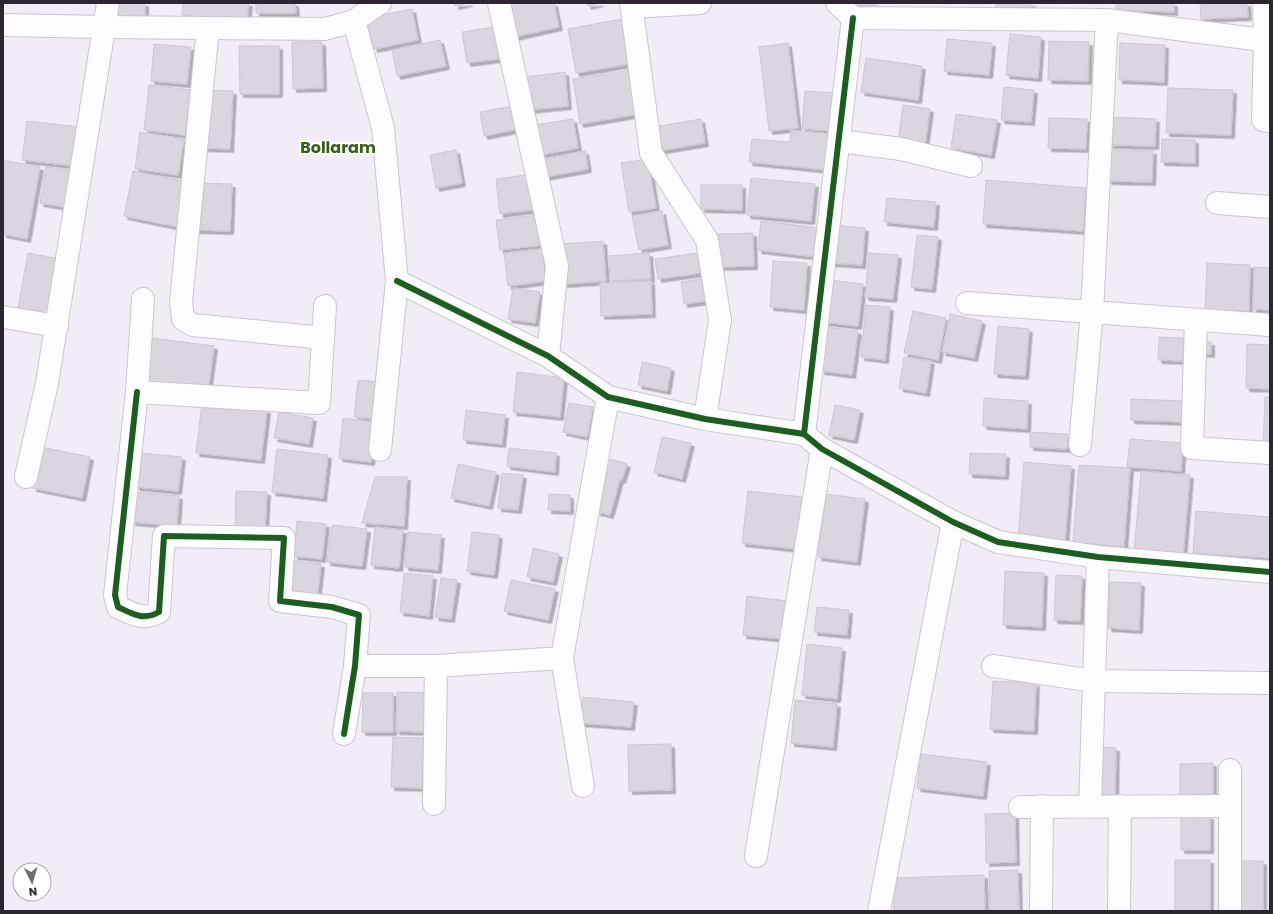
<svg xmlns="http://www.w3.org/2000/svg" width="1273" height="914" viewBox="0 0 1273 914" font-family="Poppins,sans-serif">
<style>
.building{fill:#dbd5df;stroke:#cdc7d2;filter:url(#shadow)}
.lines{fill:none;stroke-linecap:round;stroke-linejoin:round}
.minor-casing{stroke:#cbc5d0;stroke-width:24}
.tertiary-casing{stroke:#cbc5d0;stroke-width:24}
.minor{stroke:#fdfcfe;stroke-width:22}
.tertiary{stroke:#fdfcfe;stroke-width:22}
.cycleway-casing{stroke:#fff;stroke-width:8}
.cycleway{stroke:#1b5e20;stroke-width:6}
.labels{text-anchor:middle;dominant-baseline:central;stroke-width:4;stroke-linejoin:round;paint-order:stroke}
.district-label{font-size:16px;font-weight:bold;fill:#3f5c18;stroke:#fff}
</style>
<defs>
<filter id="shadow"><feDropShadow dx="3.5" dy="3.5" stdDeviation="0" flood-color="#0004"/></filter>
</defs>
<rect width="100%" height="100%" fill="#f2ecf7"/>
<g class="building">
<polygon points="115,3 145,3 145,23 116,23"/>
<polygon points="183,3 249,3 247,21 182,15"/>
<polygon points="256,3 295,3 296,13 256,13"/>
<polygon points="455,3 469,3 455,6"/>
<polygon points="507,3 554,3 559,27 514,37"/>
<polygon points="587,3 600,3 588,6"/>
<polygon points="842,3 876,3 876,6 842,5"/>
<polygon points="996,3 1032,3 1032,7 996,8"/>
<polygon points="1116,3 1174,3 1174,12 1116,10"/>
<polygon points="1200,3 1247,3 1248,17 1201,19"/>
<polygon points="412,9 418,40 374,49 367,18"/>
<polygon points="622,19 629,64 576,73 568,29"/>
<polygon points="500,26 505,58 467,63 462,32"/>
<polygon points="1010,34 1041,37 1038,78 1006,75"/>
<polygon points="947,39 992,43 989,75 944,71"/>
<polygon points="440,40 446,66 397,76 392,50"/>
<polygon points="1049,41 1089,42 1088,81 1048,80"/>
<polygon points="292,42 322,42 323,88 293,89"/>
<polygon points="788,43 798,128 769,131 759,47"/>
<polygon points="1120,43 1165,45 1164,82 1119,80"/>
<polygon points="154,44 191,47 187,84 151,81"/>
<polygon points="239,46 279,46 279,94 240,94"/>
<polygon points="866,58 922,66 918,100 861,92"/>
<polygon points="631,70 638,114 580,124 573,79"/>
<polygon points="565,72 568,106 528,110 524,77"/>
<polygon points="149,85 191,90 185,135 144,130"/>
<polygon points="1004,87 1034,90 1031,122 1001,120"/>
<polygon points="1168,88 1233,90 1231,135 1166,133"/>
<polygon points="206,90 233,91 230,149 204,148"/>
<polygon points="805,91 836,93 832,131 802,129"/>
<polygon points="519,105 523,128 484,136 480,112"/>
<polygon points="903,105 930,109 925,145 898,141"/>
<polygon points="956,114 997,120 991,155 951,148"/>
<polygon points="1111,117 1156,119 1155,146 1110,145"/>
<polygon points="1049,118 1087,119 1086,149 1048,148"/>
<polygon points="573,119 578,148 535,156 529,126"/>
<polygon points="701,119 705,143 658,151 654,127"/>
<polygon points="27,121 80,127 76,166 22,160"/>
<polygon points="791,130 829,134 826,170 749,162 752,139 790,142"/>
<polygon points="140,132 184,139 178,175 135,169"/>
<polygon points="1162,139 1195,140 1195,163 1161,162"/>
<polygon points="456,150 462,183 436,188 430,155"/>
<polygon points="1109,150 1153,151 1152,182 1108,181"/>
<polygon points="585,151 588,169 540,178 537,160"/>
<polygon points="648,159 656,208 629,212 621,163"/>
<polygon points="3,160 40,167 27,239 3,234"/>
<polygon points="46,167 76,171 70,208 40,203"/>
<polygon points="133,171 187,182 178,227 124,216"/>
<polygon points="534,174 538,209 500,214 496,179"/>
<polygon points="751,178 815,184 811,221 747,215"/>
<polygon points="986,180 1086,188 1083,231 983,224"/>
<polygon points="197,183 232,184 230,231 196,230"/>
<polygon points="701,185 742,185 742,210 701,209"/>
<polygon points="887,198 936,202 934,227 884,222"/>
<polygon points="662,211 668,245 639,250 632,216"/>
<polygon points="538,215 542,245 500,250 496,220"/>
<polygon points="761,221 820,228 817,257 758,250"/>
<polygon points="833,225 865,228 862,265 830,263"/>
<polygon points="753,233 754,266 718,267 717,234"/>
<polygon points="917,235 938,237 932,289 911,287"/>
<polygon points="603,241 606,281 564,284 561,244"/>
<polygon points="542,249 546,281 508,286 504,253"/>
<polygon points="28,253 60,259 50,314 18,308"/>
<polygon points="649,253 651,279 610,281 609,256"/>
<polygon points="698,253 700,273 658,279 655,259"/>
<polygon points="869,253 898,255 893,299 865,297"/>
<polygon points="773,261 807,263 804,310 770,307"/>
<polygon points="1207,263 1250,265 1249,311 1205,310"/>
<polygon points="1254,267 1270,268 1270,310 1253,309"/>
<polygon points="702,279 706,301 684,304 681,282"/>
<polygon points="829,280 863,284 858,326 824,322"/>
<polygon points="651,281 652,314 601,316 600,283"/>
<polygon points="513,288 540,292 535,323 508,319"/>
<polygon points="866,305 890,307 885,360 861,357"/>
<polygon points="913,311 946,318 938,360 904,353"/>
<polygon points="950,314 982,321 974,358 942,352"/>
<polygon points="998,326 1029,329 1025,376 994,374"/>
<polygon points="826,327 858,331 852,375 821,371"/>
<polygon points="1159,337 1183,338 1183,361 1158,360"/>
<polygon points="152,338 214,346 208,390 147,382"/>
<polygon points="1199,342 1211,342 1211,354 1198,353"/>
<polygon points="1247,344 1270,345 1270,389 1246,388"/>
<polygon points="904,357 931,361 926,393 899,388"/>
<polygon points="642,362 671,368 667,391 638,385"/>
<polygon points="517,372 564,378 560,417 513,412"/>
<polygon points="358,380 379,382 375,419 354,417"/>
<polygon points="1265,397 1270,397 1270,448 1263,447"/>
<polygon points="984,398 1028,401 1027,429 983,426"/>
<polygon points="1131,399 1185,401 1185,422 1131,420"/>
<polygon points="202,403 267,410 261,460 196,453"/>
<polygon points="569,403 593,407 587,437 563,432"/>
<polygon points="835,405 860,410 854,440 829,435"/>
<polygon points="466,410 505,415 502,444 463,440"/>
<polygon points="279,412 313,418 309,444 274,438"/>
<polygon points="343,418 376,422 371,462 339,458"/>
<polygon points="1030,432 1068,434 1067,449 1030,447"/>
<polygon points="662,437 691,443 682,479 654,472"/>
<polygon points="1130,439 1183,443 1181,471 1127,467"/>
<polygon points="41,447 90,457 82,498 33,488"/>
<polygon points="509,448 556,453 555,472 507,466"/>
<polygon points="277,449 328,455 323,498 272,492"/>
<polygon points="139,453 182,457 178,491 136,487"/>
<polygon points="970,453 1006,454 1005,476 969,474"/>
<polygon points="611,459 627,464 622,480 620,479 610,515 597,512"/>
<polygon points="1024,462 1071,466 1065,542 1018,539"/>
<polygon points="458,464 496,472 489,506 451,498"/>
<polygon points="1079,465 1130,468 1124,547 1073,542"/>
<polygon points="1141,471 1190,475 1183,556 1134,553"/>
<polygon points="502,473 523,475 518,510 498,508"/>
<polygon points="375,477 407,477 404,526 362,523"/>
<polygon points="236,491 267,492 265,530 235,528"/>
<polygon points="748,491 802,497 796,549 742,543"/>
<polygon points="135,492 179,496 177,526 132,522"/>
<polygon points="549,494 570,495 570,511 548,510"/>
<polygon points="826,494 865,499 857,562 818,557"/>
<polygon points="1196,511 1270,517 1270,558 1193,553"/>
<polygon points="297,521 326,524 322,559 294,556"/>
<polygon points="332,525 367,529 362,566 327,562"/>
<polygon points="375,527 403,530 399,568 371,565"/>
<polygon points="408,532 441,535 438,570 405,567"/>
<polygon points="472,532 499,535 494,575 467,571"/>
<polygon points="533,548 559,554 553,582 527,577"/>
<polygon points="289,560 321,564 317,599 285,595"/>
<polygon points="1005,571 1044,573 1042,627 1003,625"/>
<polygon points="404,573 433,576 429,616 400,612"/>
<polygon points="1056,575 1082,576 1080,621 1054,620"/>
<polygon points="441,578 457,580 451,619 435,617"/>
<polygon points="511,580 555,589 548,620 504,611"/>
<polygon points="1110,582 1141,583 1139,630 1108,628"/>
<polygon points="747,596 787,601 783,639 743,635"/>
<polygon points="817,607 849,610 847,635 814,632"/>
<polygon points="807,644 842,648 837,699 802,695"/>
<polygon points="993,681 1036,683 1034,731 990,729"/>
<polygon points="397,692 428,693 426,732 396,731"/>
<polygon points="363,693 393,693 393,732 362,732"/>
<polygon points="583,697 634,702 631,727 580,723"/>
<polygon points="795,700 837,704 833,747 791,743"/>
<polygon points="393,737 424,738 422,788 391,787"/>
<polygon points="671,744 672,790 629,791 628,745"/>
<polygon points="1098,747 1116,748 1115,797 1098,797"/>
<polygon points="921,754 987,762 983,796 917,788"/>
<polygon points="1213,763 1213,794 1180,795 1180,764"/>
<polygon points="1015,813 1016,862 986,863 985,814"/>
<polygon points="1210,816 1210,850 1181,850 1181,817"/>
<rect x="1175" y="860" width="35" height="51"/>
<polygon points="1233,861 1263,861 1263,911 1232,911"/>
<polygon points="1018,870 1019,911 990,911 989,871"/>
<polygon points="984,875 985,911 894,911 893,878"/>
</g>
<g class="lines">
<g class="minor-casing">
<g id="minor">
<polyline points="499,3 557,266 548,356"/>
<polyline points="631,3 651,153 707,240 720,320 705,419"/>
<polyline points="837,3 853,18 1107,20 1270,41"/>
<polyline points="1264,3 1265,41 1263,120 1270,121"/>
<polyline points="632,7 700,3"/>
<polyline points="354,21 383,128 397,281 380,450"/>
<polyline points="208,28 181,302 183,319 193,325 323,338"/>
<polyline points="839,141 901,149 971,166"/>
<polyline points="1217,203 1270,207"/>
<polyline points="397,281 548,356 608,397 705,419 804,434 853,18"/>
<polyline points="143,299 137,392 319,403 325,306"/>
<polyline points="967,303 1270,325"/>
<polyline points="3,317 57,326"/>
<polyline points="1196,321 1192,448 1270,453"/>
<path d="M137 392 115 595 118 607C133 614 143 621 159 612L164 536 284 538 280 601 332 607 359 615 355 666 344 734"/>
<polyline points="804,434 822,449 953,522 998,542 1098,557 1270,572"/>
<polyline points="1080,445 1092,312 1107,20"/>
<polyline points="26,477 47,383 108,3"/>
<polyline points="562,658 583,786"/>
<polyline points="355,666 436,666"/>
<polyline points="993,666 1094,681 1270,683"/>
<polyline points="434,804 436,666 562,658 608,397"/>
<polyline points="1090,806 1098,557"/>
<polyline points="1020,807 1230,806"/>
<polyline points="756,856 822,449"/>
<polyline points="879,911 953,522"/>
<polyline points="1041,911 1042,806"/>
<polyline points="1119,911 1120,806"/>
<polyline points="1230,911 1230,770"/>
</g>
</g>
<g class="tertiary-casing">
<polyline id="tertiary" points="3,25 104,27 325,29 354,21 380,3"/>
</g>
<use href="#minor" class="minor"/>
<use href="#tertiary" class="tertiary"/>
<g class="cycleway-casing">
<g id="cycleway">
<polyline points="397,281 548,356 608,397 705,419 804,434 853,18"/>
<path d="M137 392 115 595 118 607C133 614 143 621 159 612L164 536 284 538 280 601 332 607 359 615 355 666 344 734"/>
<polyline points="804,434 822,449 953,522 998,542 1098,557 1270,572"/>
</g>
</g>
<use href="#cycleway" class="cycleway"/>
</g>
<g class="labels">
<g class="district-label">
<text x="338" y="147">Bollaram</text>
</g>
</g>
<rect width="1273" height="914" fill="none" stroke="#2d2632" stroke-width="8"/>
<g transform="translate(32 882) rotate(175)"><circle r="19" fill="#ffffff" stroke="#aba8ad"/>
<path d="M0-3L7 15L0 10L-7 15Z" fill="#726b77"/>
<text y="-6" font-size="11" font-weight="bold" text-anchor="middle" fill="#2d2632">N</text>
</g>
</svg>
